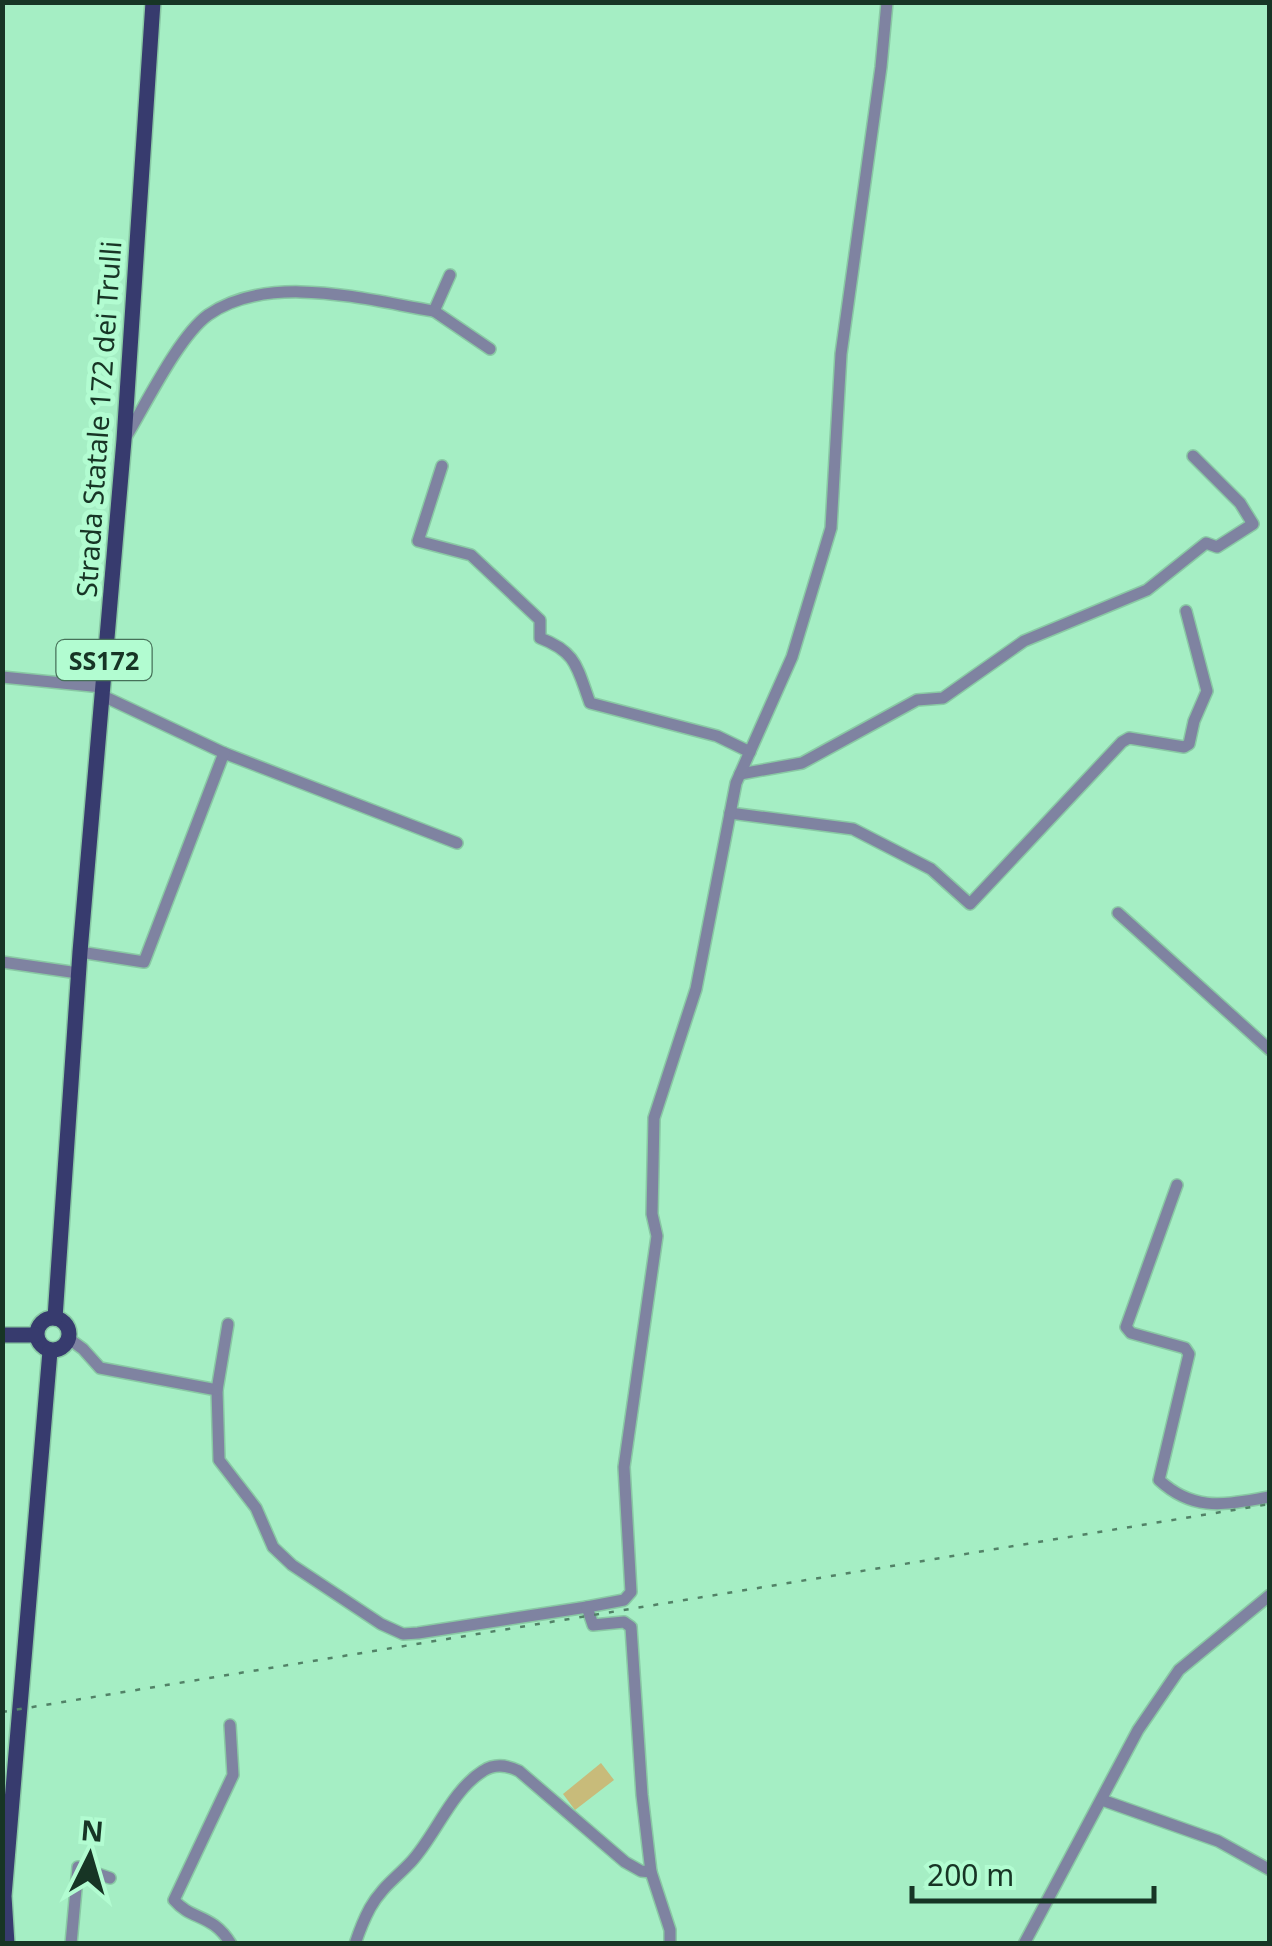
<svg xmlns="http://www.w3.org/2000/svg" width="1272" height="1946" viewBox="0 0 1272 1946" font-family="'Noto Sans',sans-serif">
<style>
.grass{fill:#c8bb7a}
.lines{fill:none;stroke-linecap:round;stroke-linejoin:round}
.minor-casing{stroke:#89c9a4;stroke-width:14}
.major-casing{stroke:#89c9a4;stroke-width:18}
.minor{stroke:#7f83a1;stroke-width:11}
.major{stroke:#373b6e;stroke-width:15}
.rail{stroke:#528267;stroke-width:2.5;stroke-dasharray:5 10;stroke-linecap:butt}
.labels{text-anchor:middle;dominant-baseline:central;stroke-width:10;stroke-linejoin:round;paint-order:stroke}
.shield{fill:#b2fcd1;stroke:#467159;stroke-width:2.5}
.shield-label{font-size:25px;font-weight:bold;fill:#173525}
.street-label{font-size:28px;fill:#173525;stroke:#b2fcd1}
</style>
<rect width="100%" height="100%" fill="#a5eec4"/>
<polygon class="grass" points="601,1763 614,1780 575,1810 563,1794"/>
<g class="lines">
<g class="minor-casing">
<g id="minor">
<polyline points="434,311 490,349"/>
<path d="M126 437C146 404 179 336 208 315 270 272 366 300 434 311L450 275"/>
<path d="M442 466 418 541 471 555 540 620V638C577 652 577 668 590 703L717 736 750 752"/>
<polyline points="2,677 102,687"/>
<polyline points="101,695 224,753 457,843"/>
<polyline points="740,774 802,763 917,700 943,698 1024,641 1147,590 1206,543 1217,547 1253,524 1240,503 1193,456"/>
<polyline points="730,813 853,829 931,869 970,904 1122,742 1129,738 1184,747 1189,744 1194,721 1207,691 1186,611"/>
<polyline points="1118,913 1270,1050"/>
<polyline points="80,952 144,962 224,753"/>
<polyline points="2,962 78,973"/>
<path d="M1177 1185 1126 1327 1131 1333 1185 1348 1189 1354 1159 1480C1195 1513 1226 1504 1270 1497"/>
<polyline points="68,1338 83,1349 100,1368 217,1390 219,1460 256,1508 273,1547 292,1565 381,1624 403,1634 418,1633 587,1607"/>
<polyline points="217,1390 228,1324"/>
<path d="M230 1725 233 1775 174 1900C192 1921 212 1913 231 1944"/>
<polyline points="1102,1800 1218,1841 1270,1870"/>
<polyline points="71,1944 78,1867 110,1878"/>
<path d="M355 1944C359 1932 364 1919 370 1908 381 1888 396 1878 411 1862 436 1835 451 1791 483 1771 495 1763 507 1765 519 1771L625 1862 641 1871 651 1872"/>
<polyline points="670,1944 670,1930 651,1872 642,1795 631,1627 624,1622 593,1625 587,1607 624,1600 631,1592 624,1467 657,1236 652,1214 654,1118 696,989 736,783 792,657 831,528 841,354 881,67 887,2"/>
<polyline points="1024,1944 1138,1730 1179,1670 1270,1595"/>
</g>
</g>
<g class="major-casing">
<g id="major">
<circle cx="53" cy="1334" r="16"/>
<polyline points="55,1318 80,952 124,440 153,2"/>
<polyline points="2,1335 36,1335"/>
<polyline points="7,1944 4,1896 50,1351"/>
</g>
</g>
<use href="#minor" class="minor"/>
<use href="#major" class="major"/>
<polyline class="rail" points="2,1712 1270,1504"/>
</g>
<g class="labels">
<rect class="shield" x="56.5" y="640" width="95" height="40" rx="8"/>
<g class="shield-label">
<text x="104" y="660">SS172</text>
</g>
<g class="street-label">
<text transform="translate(98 419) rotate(-86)">Strada Statale 172 dei Trulli</text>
</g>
</g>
<rect width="1272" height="1946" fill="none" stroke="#173525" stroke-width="10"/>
<g transform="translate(90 1856) rotate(5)" stroke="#b2fcd1" stroke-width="8" paint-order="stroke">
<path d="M0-8L18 38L0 25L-18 38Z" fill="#173525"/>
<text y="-15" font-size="28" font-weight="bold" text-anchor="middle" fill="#173525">N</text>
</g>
<path d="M912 1886v15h242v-15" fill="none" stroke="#173525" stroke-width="5"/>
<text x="927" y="1886" font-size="30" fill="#173525" stroke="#b2fcd1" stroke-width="8" paint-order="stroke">200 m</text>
</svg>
